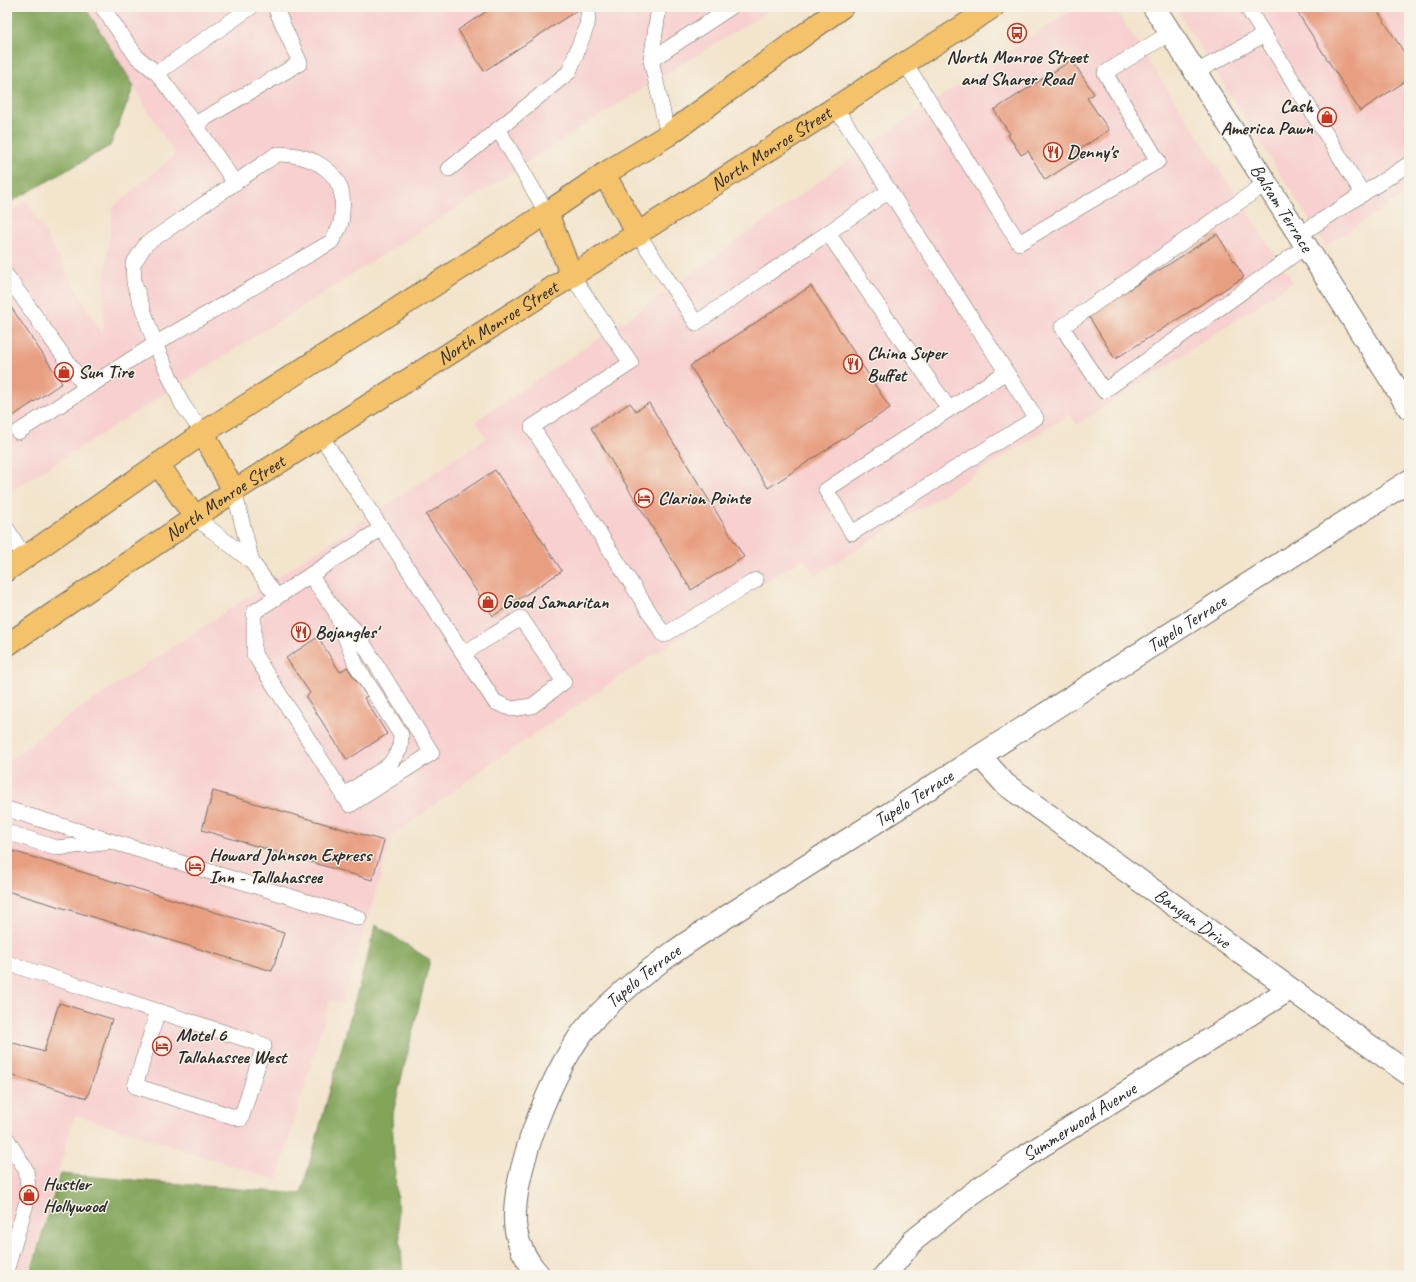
<svg xmlns="http://www.w3.org/2000/svg" width="1416" height="1282" viewBox="0 0 1416 1282" font-family="Caveat,sans-serif">
<style>
.built{fill:#f7d0cf}
.forest{fill:#82a55a;stroke:#566842}
.building{fill:#e89f81}
.lines{fill:none;stroke-linecap:round;stroke-linejoin:round}
.lane-casing{stroke:#716c63;stroke-width:16}
.street-casing{stroke:#716c63;stroke-width:24}
.primary-casing{stroke:#716c63;stroke-width:24}
.lane{stroke:#fff;stroke-width:15}
.street{stroke:#fff;stroke-width:22}
.primary{stroke:#f3c26a;stroke-width:22}
.labels{text-anchor:middle;dominant-baseline:central;stroke-width:3;stroke-linejoin:round;paint-order:stroke}
.poi-label{font-size:19px;font-weight:bold;fill:#2b2b2b;stroke:#f7f3e8;text-anchor:start}
.street-label{font-size:19px;fill:#2b2b2b;stroke:#f7f3e8}
</style>
<rect width="100%" height="100%" fill="#f7f3e8"/>
<filter id="ink" filterUnits="userSpaceOnUse"><feTurbulence type="fractalNoise" baseFrequency=".025" numOctaves="2"/><feDisplacementMap in="SourceGraphic" scale="8" xChannelSelector="R" yChannelSelector="G"/><feConvolveMatrix kernelMatrix="1 2 1 2 8 2 1 2 1" color-interpolation-filters="sRGB"/></filter>
<filter id="wash" filterUnits="userSpaceOnUse"><feTurbulence type="fractalNoise" baseFrequency=".012" numOctaves="4" result="noise"/><feDisplacementMap in="SourceGraphic" scale="16" xChannelSelector="R" yChannelSelector="G"/><feGaussianBlur stdDeviation="0.9" result="paint"/><feColorMatrix in="noise" values="0 0 0 0 0 0 0 0 0 0 0 0 0 0 0 0 0 1.4 0 .05"/><feComposite in="paint" operator="in"/></filter>
<g filter="url(#wash)">
<rect width="100%" height="100%" fill="#f3e4cc"/>
<g class="built">
<polygon points="85,7 775,7 627,98 452,211 7,494 7,213 27,201 103,335 104,284 113,207 175,155"/>
<polygon points="1076,7 1114,7 1293,282 1077,425 1070,414 816,575 803,558 633,668 493,762 393,835 342,1004 330,1000 277,1180 75,1115 27,1275 7,1275 7,762 51,728 487,438 476,421 635,314 885,134"/>
<polygon points="1179,7 1409,7 1409,191 1326,246 1176,9"/>
</g>
<g class="forest">
<polygon points="7,7 85,7 134,86 110,146 7,204"/>
<polygon points="376,925 430,960 392,1117 395,1175 403,1275 30,1275 60,1174 301,1194"/>
</g>
<g id="blocks">
<g class="building">
<polygon points="489,7 574,7 576,11 484,71 458,30 490,9"/>
<polygon points="1294,7 1375,7 1409,60 1409,79 1360,111"/>
<polygon points="1072,60 1094,94 1087,98 1109,130 1077,151 1081,157 1045,180 1028,151 1021,155 1008,135 1010,134 994,110"/>
<polygon points="1217,234 1244,277 1115,359 1088,315"/>
<polygon points="811,286 890,408 768,488 690,366"/>
<polygon points="7,301 62,383 13,416 7,407"/>
<polygon points="630,403 636,411 649,403 744,557 691,590 591,428"/>
<polygon points="495,470 562,571 493,616 426,515"/>
<polygon points="318,637 340,672 347,667 367,696 364,698 387,734 347,760 306,697 310,693 286,658"/>
<polygon points="213,791 384,841 372,880 202,830"/>
<polygon points="9,850 284,933 272,971 7,891 7,858"/>
<polygon points="59,1003 112,1019 87,1098 7,1074 7,1041 44,1052"/>
</g>
</g>
</g>
<g filter="url(#ink)">
<use href="#blocks" fill-opacity="0" stroke="#716c63" stroke-width="1"/>
<g class="lines">
<g class="lane-casing">
<g id="lane">
<polyline points="102,7 137,57 157,73 195,124 235,183"/>
<polyline points="659,7 651,60 668,135"/>
<polyline points="1247,7 1363,194"/>
<polyline points="651,60 731,7"/>
<polyline points="905,63 1019,243 1158,161 1105,73 1170,33"/>
<polyline points="1196,72 1264,35"/>
<polyline points="157,73 251,7"/>
<polyline points="836,108 1036,418 852,533 826,490 1006,372"/>
<polyline points="195,124 300,63 275,7"/>
<polyline points="498,129 547,213"/>
<polyline points="449,169 569,72 587,25 589,7"/>
<polyline points="1266,183 1062,327 1104,391 1306,246"/>
<polyline points="828,233 949,409"/>
<polyline points="638,234 696,323 889,191"/>
<polyline points="1299,235 1409,164"/>
<polyline points="7,276 86,388"/>
<polyline points="572,276 631,363 532,427 664,635 756,580"/>
<path d="M18 432 155 344 331 242C334 237 338 231 340 226 342 221 342 215 342 210 347 171 311 154 277 154L146 244 133 264 134 283 155 344 182 404 203 433"/>
<polyline points="321,436 495,702 512,709 532,706 564,682 521,618 464,653"/>
<polyline points="234,491 252,562"/>
<polyline points="195,517 252,562 277,597"/>
<polyline points="7,529 25,558"/>
<polyline points="310,575 334,609 354,629 432,753 350,805 254,654 254,612 382,528"/>
<polyline points="336,613 356,665 401,735 400,749 389,765 343,796"/>
<polyline points="7,809 359,918"/>
<polyline points="7,832 56,848 104,843"/>
<polyline points="7,963 264,1045 241,1119 135,1086 158,1011"/>
<polyline points="7,1139 26,1170 29,1194 7,1268"/>
</g>
</g>
<g class="street-casing">
<g id="street">
<path id="s1" d="M1154 7 1409 408"/>
<path id="s2" d="M980 756 1005 784 1409 1074"/>
<path id="s3" d="M539 1275C528 1263 519 1247 516 1231 507 1179 556 1059 592 1021 639 972 696 936 753 900 803 868 853 837 903 805 1072 698 1240 589 1409 481"/>
<path id="s4" d="M885 1275 913 1241 970 1195 1024 1157 1290 989"/>
</g>
</g>
<g class="primary-casing">
<g id="primary">
<polyline points="604,174 638,234"/>
<polyline points="547,213 572,276"/>
<polyline points="203,433 234,491"/>
<polyline points="158,464 195,517"/>
<polyline points="7,570 203,433 547,213 604,174 668,135 842,7"/>
<path id="s5" d="M7 645 234 491 993 7"/>
</g>
</g>
<use href="#lane" class="lane"/>
<use href="#street" class="street"/>
<use href="#primary" class="primary"/>
</g>
</g>
<defs>
<g id="bus-ring" transform="scale(1)"><circle r="9.5" fill="#f7f3e8" stroke="#c8321e" stroke-width="1.5"/><path d="M-5-6H5V4H4V6H2V4H-2V6H-4V4H-5ZM-3.5-4V0h7V-4ZM-3.5 1.2v1.5H-2V1.2ZM2 1.2v1.5H3.5V1.2Z" fill="#c8321e"/></g>
<g id="shop-ring" transform="scale(1)"><circle r="9.5" fill="#f7f3e8" stroke="#c8321e" stroke-width="1.5"/><path d="M-5-2.5h2.3a2.7 3.5 0 0 1 5.4 0H5L5.5 6h-11ZM-1.5-2.5h3a1.5 2.3 0 0 0-3 0Z" fill="#c8321e"/></g>
<g id="restaurant-ring" transform="scale(1)"><circle r="9.5" fill="#f7f3e8" stroke="#c8321e" stroke-width="1.5"/><path d="M-5-6h1v4h1v-4h1v4h1v-4h1v5L-1.5 .5V6h-2V.5L-5-1ZM5-6V6H3V1.5H1.5Q1.5-4 5-6Z" fill="#c8321e"/></g>
<g id="hotel-ring" transform="scale(1)"><circle r="9.5" fill="#f7f3e8" stroke="#c8321e" stroke-width="1.5"/><path d="M-6-4.5h1.5V1H6V5H4.5V3h-9V5H-6ZM-4 0a1.8 1.8 0 1 1 3.6 0ZM.5 0V-2.5h3Q6-2.5 6 0Z" fill="#c8321e"/></g>
</defs>
<g fill-rule="evenodd">
<use href="#bus-ring" x="1017" y="33"/>
<use href="#shop-ring" x="1327" y="117"/>
<use href="#restaurant-ring" x="1053" y="152"/>
<use href="#restaurant-ring" x="853" y="364"/>
<use href="#shop-ring" x="64" y="372"/>
<use href="#hotel-ring" x="644" y="498"/>
<use href="#shop-ring" x="488" y="602"/>
<use href="#restaurant-ring" x="301" y="632"/>
<use href="#hotel-ring" x="195" y="866"/>
<use href="#hotel-ring" x="162" y="1046"/>
<use href="#shop-ring" x="29" y="1195"/>
</g>
<g class="labels">
<g class="poi-label">
<text x="1017" y="57" text-anchor="middle">North Monroe Street<tspan x="1017" dy="22">and Sharer Road</tspan></text>
<text x="1313" y="106" text-anchor="end">Cash<tspan x="1313" dy="22">America Pawn</tspan></text>
<text x="1067" y="152">Denny's</text>
<text x="867" y="353">China Super<tspan x="867" dy="22">Buffet</tspan></text>
<text x="78" y="372">Sun Tire</text>
<text x="658" y="498">Clarion Pointe</text>
<text x="502" y="602">Good Samaritan</text>
<text x="315" y="632">Bojangles'</text>
<text x="209" y="855">Howard Johnson Express<tspan x="209" dy="22">Inn - Tallahassee</tspan></text>
<text x="176" y="1035">Motel 6<tspan x="176" dy="22">Tallahassee West</tspan></text>
<text x="43" y="1184">Hustler<tspan x="43" dy="22">Hollywood</tspan></text>
</g>
<g class="street-label">
<text stroke="none"><textPath href="#s5" startOffset="911">North Monroe Street</textPath></text>
<text stroke="none"><textPath href="#s1" startOffset="238">Balsam Terrace</textPath></text>
<text stroke="none"><textPath href="#s5" startOffset="587">North Monroe Street</textPath></text>
<text stroke="none"><textPath href="#s5" startOffset="263">North Monroe Street</textPath></text>
<text stroke="none"><textPath href="#s3" startOffset="994">Tupelo Terrace</textPath></text>
<text stroke="none"><textPath href="#s3" startOffset="670">Tupelo Terrace</textPath></text>
<text stroke="none"><textPath href="#s2" startOffset="268">Banyan Drive</textPath></text>
<text stroke="none"><textPath href="#s3" startOffset="346">Tupelo Terrace</textPath></text>
<text stroke="none"><textPath href="#s4" startOffset="249">Summerwood Avenue</textPath></text>
</g>
</g>
<rect width="1416" height="1282" fill="none" stroke="#f7f3e8" stroke-width="24"/>
</svg>
